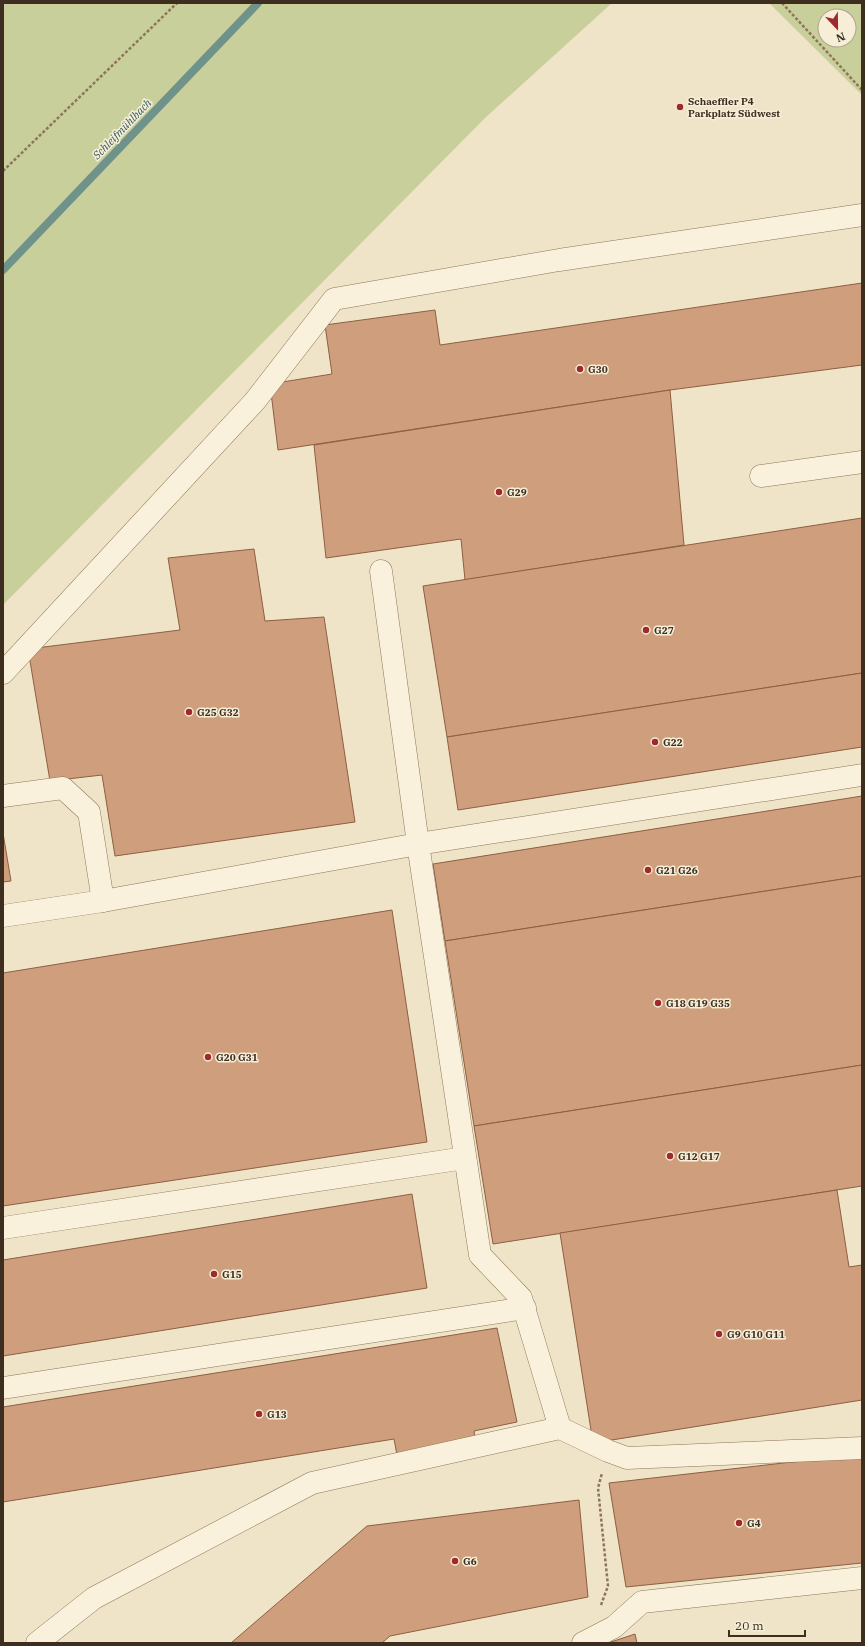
<svg xmlns="http://www.w3.org/2000/svg" width="865" height="1646" viewBox="0 0 865 1646" font-family="'IBM Plex Serif',serif">
<style>
.green{fill:#c9cf9b;fill-rule:evenodd}
.lines{fill:none;stroke-linecap:round;stroke-linejoin:round}
.stream{stroke:#6f938a;stroke-width:8}
.building{fill:#cf9f7d;stroke:#8d5f41}
.minor-casing{stroke:#8d765c;stroke-width:23}
.path{stroke:#8d765c;stroke-width:2.5;stroke-dasharray:3 2;stroke-linecap:butt}
.minor{stroke:#faf1dc;stroke-width:22}
.poi-dot{fill:#9e2a2b;stroke:#f7eed8;stroke-width:1.5}
.labels{text-anchor:middle;dominant-baseline:central;stroke-width:3;stroke-linejoin:round;paint-order:stroke}
.poi-label{font-size:10px;font-weight:bold;fill:#3d2e20;stroke:#f7eed8;text-anchor:start}
.water-label{font-size:11px;font-style:italic;fill:#2f5d5a;stroke:#f7eed8}
</style>
<rect width="100%" height="100%" fill="#f0e4c8"/>
<g class="green">
<polygon points="3,3 612,3 485,118 3,605"/>
<path d="M769 3H862V95ZM825 16H849V40H825Z"/>
</g>
<g class="lines">
<polyline class="stream" points="3,270 258,3"/>
</g>
<g class="building">
<polygon points="862,283 862,365 670,390 278,450 270,384 332,374 325,325 435,310 440,345"/>
<polygon points="670,390 684,545 465,580 461,539 326,558 314,445"/>
<polygon points="862,518 862,673 447,737 423,586"/>
<polygon points="254,549 265,621 324,617 355,822 115,856 102,775 50,781 28,649 180,630 168,558"/>
<polygon points="862,673 862,747 458,810 447,737"/>
<polygon points="862,796 862,876 445,941 433,864"/>
<polygon points="3,833 11,881 3,882"/>
<polygon points="862,876 862,1065 474,1126 445,941"/>
<polygon points="392,910 427,1142 3,1206 3,973"/>
<polygon points="862,1065 862,1186 493,1244 474,1126"/>
<polygon points="837,1190 849,1267 862,1265 862,1400 593,1443 560,1233"/>
<polygon points="412,1194 427,1288 3,1356 3,1260"/>
<polygon points="497,1328 517,1422 474,1431 478,1453 399,1466 394,1439 3,1502 3,1407"/>
<polygon points="862,1454 862,1563 626,1587 609,1483"/>
<polygon points="579,1500 588,1597 390,1636 382,1643 231,1643 367,1526"/>
<polygon points="635,1634 637,1643 608,1643"/>
</g>
<g class="lines">
<g class="minor-casing">
<g id="minor">
<polyline points="761,476 862,462"/>
<polyline points="3,673 255,401 334,299 559,260 862,215"/>
<polyline points="3,796 63,788 89,812 103,901"/>
<polyline points="3,916 103,901 418,844 381,571"/>
<polyline points="3,1228 465,1158"/>
<polyline points="3,1388 525,1308"/>
<polyline points="560,1428 521,1298 480,1255 418,844 862,775"/>
<polyline points="37,1643 94,1598 312,1483 560,1428 608,1451 627,1458 862,1448"/>
<polyline points="583,1643 614,1627 642,1602 862,1578"/>
</g>
</g>
<g class="path">
<polyline points="782,3 862,90"/>
<polyline points="3,171 177,3"/>
<polyline points="601,1605 608,1586 598,1488 602,1473"/>
</g>
<use href="#minor" class="minor"/>
</g>
<g class="poi-dot">
<circle cx="680" cy="107" r="4"/>
<circle cx="580" cy="369" r="4"/>
<circle cx="499" cy="492" r="4"/>
<circle cx="646" cy="630" r="4"/>
<circle cx="189" cy="712" r="4"/>
<circle cx="655" cy="742" r="4"/>
<circle cx="648" cy="870" r="4"/>
<circle cx="658" cy="1003" r="4"/>
<circle cx="208" cy="1057" r="4"/>
<circle cx="670" cy="1156" r="4"/>
<circle cx="214" cy="1274" r="4"/>
<circle cx="719" cy="1334" r="4"/>
<circle cx="259" cy="1414" r="4"/>
<circle cx="739" cy="1523" r="4"/>
<circle cx="455" cy="1561" r="4"/>
</g>
<g class="labels">
<g class="poi-label">
<text x="688" y="101">Schaeffler P4<tspan x="688" dy="12">Parkplatz Südwest</tspan></text>
<text x="588" y="369">G30</text>
<text x="507" y="492">G29</text>
<text x="654" y="630">G27</text>
<text x="197" y="712">G25 G32</text>
<text x="663" y="742">G22</text>
<text x="656" y="870">G21 G26</text>
<text x="666" y="1003">G18 G19 G35</text>
<text x="216" y="1057">G20 G31</text>
<text x="678" y="1156">G12 G17</text>
<text x="222" y="1274">G15</text>
<text x="727" y="1334">G9 G10 G11</text>
<text x="267" y="1414">G13</text>
<text x="747" y="1523">G4</text>
<text x="463" y="1561">G6</text>
</g>
<g class="water-label">
<text transform="translate(122 129) rotate(-46)">Schleifmühlbach</text>
</g>
</g>
<rect width="865" height="1646" fill="none" stroke="#3d2e20" stroke-width="8"/>
<g transform="translate(837 28) rotate(158)"><circle r="19" fill="#f7eed8" stroke="#ada18e"/>
<path d="M0-3L7 15L0 10L-7 15Z" fill="#9e2a2b"/>
<text y="-6" font-size="11" font-weight="bold" text-anchor="middle" fill="#3d2e20">N</text>
</g>
<path d="M729 1630v6h76v-6" fill="none" stroke="#3d2e20" stroke-width="2"/>
<text x="735" y="1630" font-size="12" fill="#3d2e20" stroke="#f7eed8" stroke-width="3" paint-order="stroke">20 m</text>
</svg>
